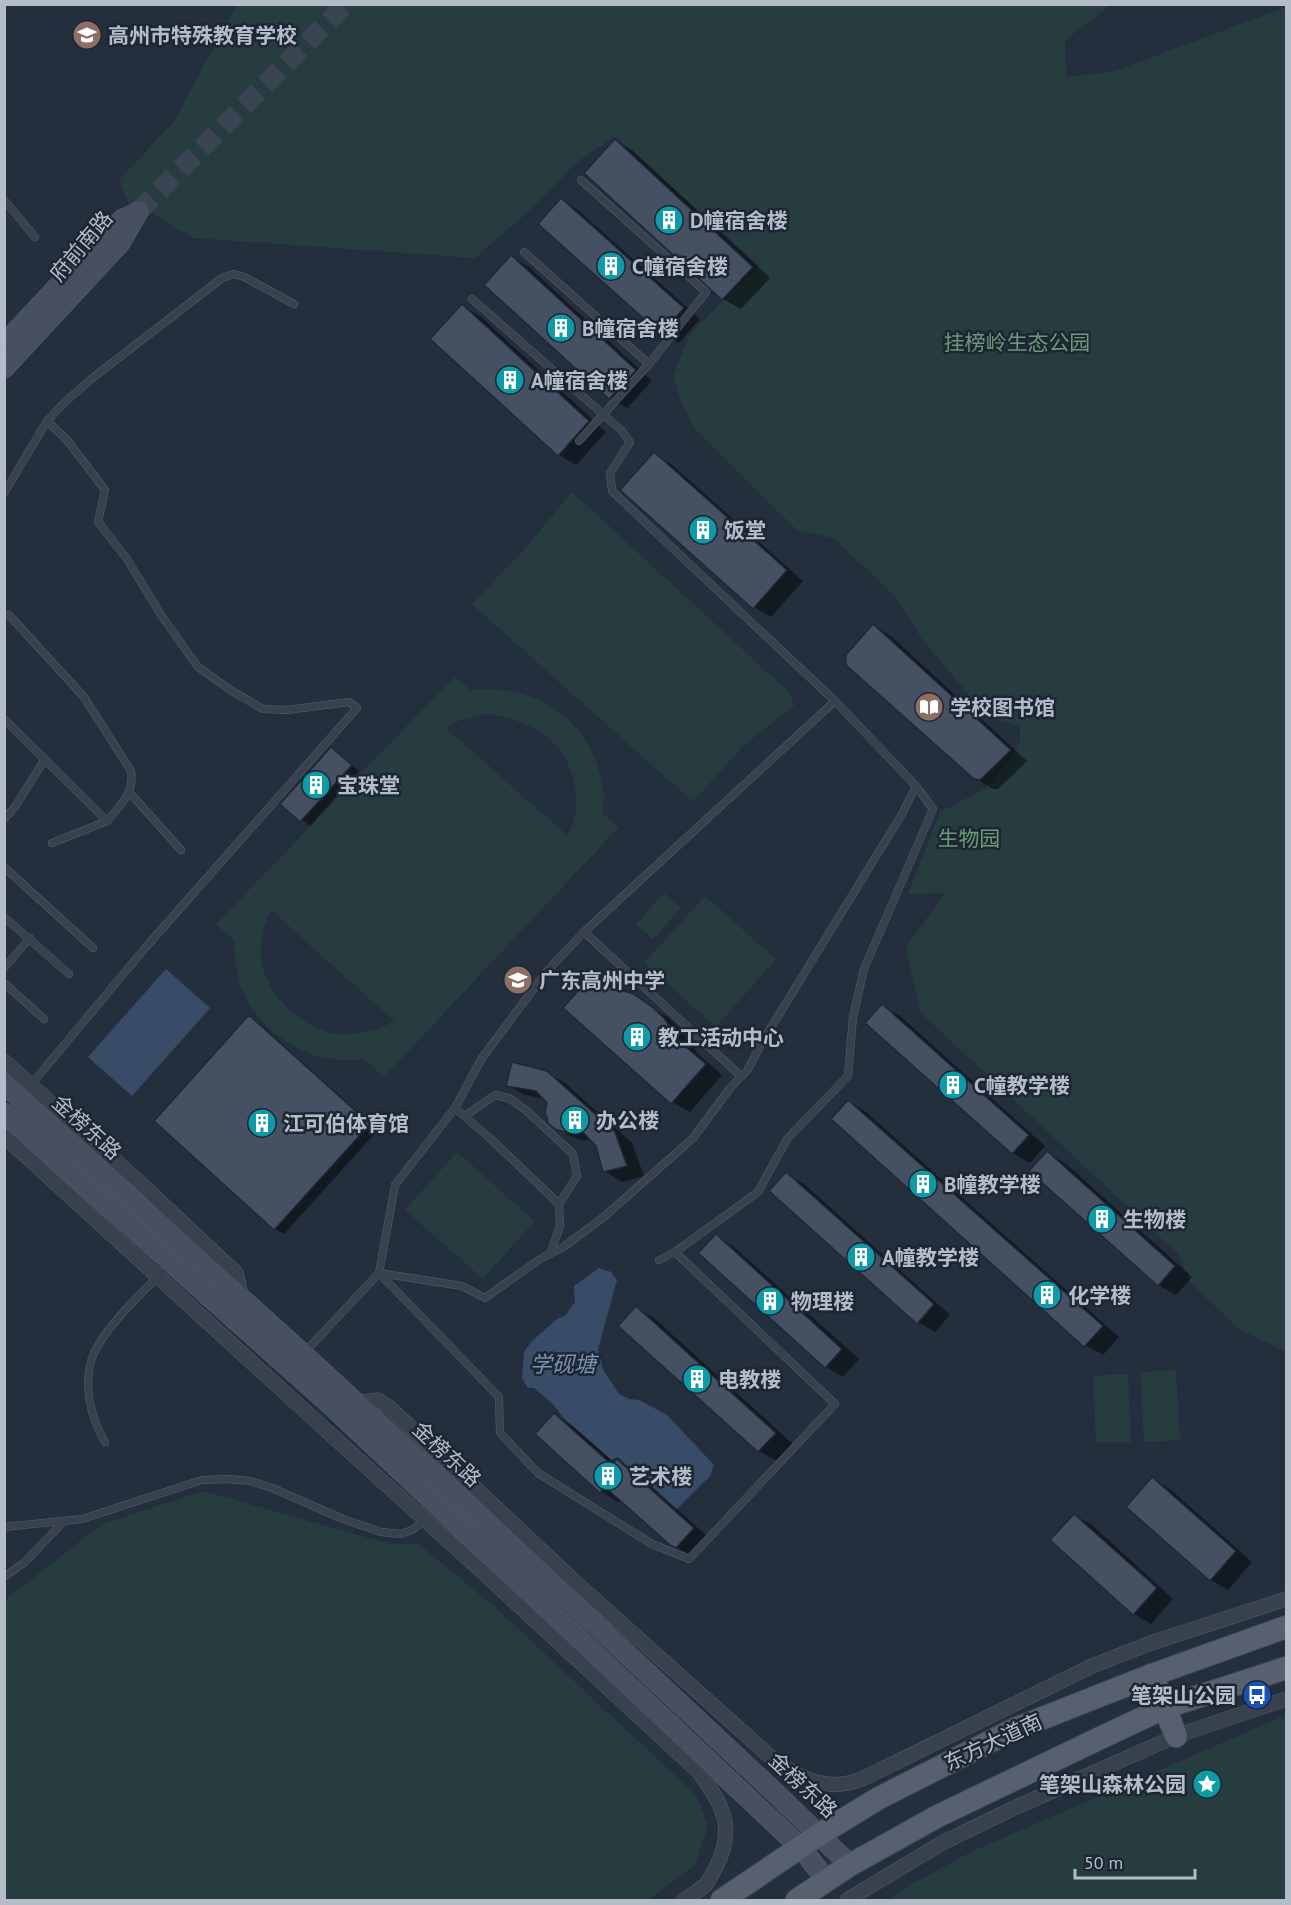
<svg xmlns="http://www.w3.org/2000/svg" width="1291" height="1905" viewBox="0 0 1291 1905" font-family="'PT Sans','Noto Sans SC',sans-serif">
<style>
.green{fill:#263c3f;fill-rule:evenodd}
.water{fill:#394c67}
.shadow{fill:#0007}
.building{fill:#455162;stroke:#1f2835;stroke-width:1.5}
.lines{fill:none;stroke-linecap:round;stroke-linejoin:round}
.secondary-tunnel{stroke:#3a4453;stroke-width:20;stroke-dasharray:20 10;stroke-linecap:butt}
.lane-casing{stroke:#565f6c;stroke-width:8}
.street-casing{stroke:#565f6c;stroke-width:15}
.secondary-casing{stroke:#565f6c;stroke-width:21}
.primary-casing{stroke:#414a57;stroke-width:24}
.lane{stroke:#38414e;stroke-width:7}
.street{stroke:#38414e;stroke-width:14}
.secondary{stroke:#465061;stroke-width:20}
.primary{stroke:#56606e;stroke-width:22}
.labels{text-anchor:middle;dominant-baseline:central;stroke-width:5;stroke-linejoin:round;paint-order:stroke}
.poi-label{font-size:21px;font-weight:bold;fill:#b4bcc9;stroke:#1d2633;text-anchor:start}
.street-label{font-size:21px;fill:#b4bcc9;stroke:#1d2633}
.park-label{font-size:21px;fill:#6b9a76;stroke:#1d2633}
.water-label{font-size:22px;font-style:italic;fill:#7c92b1;stroke:#1d2633}
</style>
<rect width="100%" height="100%" fill="#242f3e"/>
<g class="green">
<polygon points="236,5 1111,5 1065,40 1066,77 1115,71 1286,7 1286,1352 1239,1329 1190,1282 1178,1254 920,1012 906,947 945,893 908,894 940,812 985,789 1009,760 1020,742 1020,727 998,720 973,700 921,638 896,597 833,538 797,530 695,430 681,401 673,377 689,335 759,265 615,136 576,163 530,210 475,258 193,238 152,213 129,204 119,180 175,120"/>
<polygon points="572,492 790,693 794,706 745,744 693,802 472,604 528,545"/>
<path d="M454 677 470 690C536 684 586 715 602 781 605 791 603 803 603 814L619 827 384 1077 363 1059C312 1067 263 1036 242 990 235 974 235 957 234 940L216 924ZM487 714C525 719 559 735 572 774 579 797 578 813 568 836L446 728 460 720ZM271 910 394 1021V1022C376 1030 351 1038 331 1033 290 1022 253 981 262 936 263 928 268 918 271 910Z"/>
<polygon points="664,893 681,908 653,939 636,924"/>
<polygon points="705,896 776,959 716,1027 644,963"/>
<polygon points="457,1152 535,1221 483,1279 405,1210"/>
<polygon points="1176,1370 1180,1440 1144,1442 1140,1372"/>
<polygon points="1128,1374 1131,1442 1096,1443 1093,1376"/>
<polygon points="204,1491 390,1544 419,1544 496,1608 696,1795 708,1826 695,1865 648,1900 5,1900 5,1600 102,1524"/>
<polygon points="1286,1715 1286,1900 889,1900 912,1884 973,1851"/>
</g>
<g class="water">
<polygon points="166,969 210,1008 132,1096 88,1057"/>
<polygon points="599,1268 611,1272 617,1280 598,1349 603,1370 619,1394 629,1399 639,1400 667,1415 714,1465 710,1476 676,1510 618,1457 611,1460 567,1422 552,1403 534,1388 528,1388 522,1378 524,1352 531,1342 557,1319 565,1316 575,1302 574,1286"/>
</g>
<g class="shadow">
<polygon points="616,141 633,151 770,278 741,309 723,299 586,173"/>
<polygon points="561,200 578,210 700,319 679,343 662,333"/>
<polygon points="512,257 529,267 652,381 627,408 610,398 486,285"/>
<polygon points="462,306 480,316 606,432 576,465 559,455 433,339"/>
<polygon points="654,454 671,464 803,581 771,617 754,607"/>
<polygon points="874,626 891,636 1027,761 998,789 993,789 975,778"/>
<polygon points="332,749 359,771 310,826 282,804"/>
<polygon points="598,970 615,980 633,996 669,1018 681,1030 698,1054 722,1075 690,1112 672,1102"/>
<polygon points="882,1006 900,1016 1045,1146 1030,1163 1013,1153"/>
<polygon points="250,1017 258,1022 378,1130 284,1234 275,1229 156,1121"/>
<polygon points="547,1072 565,1083 632,1143 644,1176 622,1182 605,1171 597,1145 592,1139 584,1141 565,1134 586,1128 585,1125 565,1131 565,1133 556,1128 549,1102 546,1099 525,1095 508,1085"/>
<polygon points="848,1101 866,1112 1119,1337 1103,1355 1085,1345"/>
<polygon points="1047,1153 1065,1163 1192,1277 1176,1295 1158,1285"/>
<polygon points="786,1174 804,1184 950,1315 935,1332 918,1322"/>
<polygon points="716,1236 733,1246 859,1359 843,1377 826,1367"/>
<polygon points="636,1308 654,1318 793,1444 777,1461 759,1451 620,1326"/>
<polygon points="555,1415 572,1425 615,1463 617,1461 635,1471 710,1539 689,1554 670,1544 621,1499 618,1502 601,1491"/>
<polygon points="1152,1479 1170,1489 1252,1562 1228,1590 1211,1580"/>
<polygon points="1074,1515 1092,1525 1173,1599 1151,1624 1134,1614"/>
</g>
<g class="building">
<polygon points="615,139 753,267 722,300 584,173"/>
<polygon points="561,198 684,308 661,334 538,224"/>
<polygon points="511,255 636,370 609,399 484,285"/>
<polygon points="462,304 589,421 558,456 430,339"/>
<polygon points="654,452 787,570 753,609 620,490"/>
<polygon points="873,624 1011,750 980,780 974,779 846,665 846,655"/>
<polygon points="331,747 352,765 300,822 280,804"/>
<polygon points="598,968 624,991 633,994 652,1007 664,1018 681,1043 706,1064 671,1104 563,1008"/>
<polygon points="882,1004 1029,1135 1012,1154 865,1023"/>
<polygon points="249,1015 370,1124 274,1230 154,1121"/>
<polygon points="512,1062 547,1071 615,1132 627,1166 603,1172 596,1146 579,1128 565,1132 555,1129 548,1123 547,1117 545,1112 547,1103 536,1091 506,1086"/>
<polygon points="848,1100 1103,1326 1084,1347 831,1119"/>
<polygon points="1047,1151 1175,1266 1158,1286 1029,1171"/>
<polygon points="786,1172 934,1304 917,1324 769,1191"/>
<polygon points="716,1234 842,1349 825,1368 698,1253"/>
<polygon points="636,1306 776,1433 758,1452 618,1326"/>
<polygon points="554,1413 612,1465 617,1459 694,1528 676,1548 670,1545 605,1487 600,1493 535,1434"/>
<polygon points="1152,1477 1236,1551 1210,1581 1126,1507"/>
<polygon points="1074,1514 1157,1588 1133,1615 1050,1540"/>
</g>
<g class="lines">
<polyline class="secondary-tunnel" points="138,212 346,4"/>
<g class="lane-casing">
<g id="lane">
<polyline points="4,200 35,237"/>
<polyline points="524,252 649,364"/>
<polyline points="472,299 622,431 630,442 610,473 612,491 835,701 916,786 933,809 864,969 853,1017 848,1076 787,1139 758,1192 675,1252 659,1260"/>
<polyline points="579,441 649,364 706,292 581,180"/>
<polyline points="4,493 47,421 65,402 90,380 222,278 234,274 244,277 294,304"/>
<path d="M4 719 107 821C120 806 135 792 131 771L84 697 9 615"/>
<polyline points="129,792 181,850"/>
<polyline points="4,819 15,807 45,759"/>
<polyline points="52,843 107,821"/>
<polyline points="4,867 93,948"/>
<polyline points="4,917 69,974"/>
<polyline points="584,932 741,1076"/>
<polyline points="4,968 30,938"/>
<polyline points="4,983 44,1019"/>
<polyline points="29,1087 145,948 357,708 349,702 287,710 263,709 232,691 198,667 161,615 127,559 98,522 105,490 67,440 47,421"/>
<polyline points="455,1108 492,1140 559,1204 560,1226 550,1254"/>
<polyline points="465,1116 495,1095 509,1098 527,1111 573,1154 577,1176 559,1204"/>
<polyline points="379,1273 499,1397 500,1433 538,1473 652,1544 689,1559 835,1404 675,1252"/>
<polyline points="379,1273 462,1286 485,1298 540,1259 562,1248 605,1216 693,1138 731,1087 747,1071 764,1039 902,814 916,786"/>
<polyline points="305,1352 379,1273 395,1185 455,1108 482,1058 547,971 584,932 835,701"/>
<path d="M105 1442C90 1417 82 1381 94 1353 107 1325 147 1287 170 1265"/>
<polyline points="4,1527 82,1519 202,1480 228,1479 250,1481 272,1488 343,1519 381,1532 401,1534 412,1530 426,1520"/>
<polyline points="4,1577 25,1562 63,1522"/>
</g>
</g>
<g class="street-casing">
<g id="street">
<polyline points="4,1061 138,1181 236,1273 242,1299"/>
<path d="M4 1136 328 1432 475 1565 699 1772C723 1805 736 1828 716 1867 713 1872 710 1879 707 1883 701 1890 691 1895 684 1900"/>
<path d="M356 1403 378 1400 390 1408 573 1580 775 1761C803 1780 828 1792 862 1779L1092 1666 1151 1643 1286 1599"/>
<polyline points="847,1900 942,1843 1012,1809 1176,1736 1286,1699"/>
</g>
</g>
<g class="secondary-casing">
<g id="secondary">
<polyline points="4,344 110,231 123,219 135,214"/>
<polyline points="4,368 120,243 138,212"/>
<polyline points="4,1084 303,1354 502,1537 769,1787 850,1865"/>
<polyline points="4,1113 335,1409 801,1848 827,1881"/>
</g>
</g>
<g class="primary-casing">
<g id="primary">
<polyline points="1152,1675 1176,1736"/>
<polyline points="722,1900 820,1834 879,1798 1015,1729 1152,1675 1286,1627"/>
<polyline points="797,1900 850,1865 938,1816 1096,1740 1166,1707 1286,1668"/>
</g>
</g>
<use href="#lane" class="lane"/>
<use href="#street" class="street"/>
<use href="#secondary" class="secondary"/>
<use href="#primary" class="primary"/>
</g>
<defs>
<g id="school-disc" transform="scale(1.5)"><circle r="9.5" fill="#8d6e63" stroke="#1d2633"/><path d="M0-5L7-2L0 1L-7-2ZM-4 1L0 2.5L4 1V4Q0 6-4 4Z" fill="#fff"/></g>
<g id="building-disc" transform="scale(1.5)"><circle r="9.5" fill="#0f9aa8" stroke="#1d2633"/><path d="M-4-6H4V6H1V3H-1V6H-4ZM-2.5-4.3h1.7v1.8h-1.7ZM.8-4.3h1.7v1.8H.8ZM-2.5-1h1.7V.8h-1.7ZM.8-1h1.7V.8H.8Z" fill="#fff"/></g>
<g id="library-disc" transform="scale(1.5)"><circle r="9.5" fill="#8d6e63" stroke="#1d2633"/><path d="M-6-4Q-3-5.5-.7-3.5V5Q-3 3-6 4ZM6-4Q3-5.5 .7-3.5V5Q3 3 6 4Z" fill="#fff"/></g>
<g id="bus-disc" transform="scale(1.5)"><circle r="9.5" fill="#1a4fb4" stroke="#1d2633"/><path d="M-5-6H5V4H4V6H2V4H-2V6H-4V4H-5ZM-3.5-4V0h7V-4ZM-3.5 1.2v1.5H-2V1.2ZM2 1.2v1.5H3.5V1.2Z" fill="#fff"/></g>
<g id="sight-disc" transform="scale(1.5)"><circle r="9.5" fill="#0f9aa8" stroke="#1d2633"/><path d="M0-6L1.8-2.2L6-1.7L2.9 1.2L3.7 5.4L0 3.3L-3.7 5.4L-2.9 1.2L-6-1.7L-1.8-2.2Z" fill="#fff"/></g>
</defs>
<g fill-rule="evenodd">
<use href="#school-disc" x="87" y="35"/>
<use href="#building-disc" x="669" y="220"/>
<use href="#building-disc" x="611" y="266"/>
<use href="#building-disc" x="561" y="328"/>
<use href="#building-disc" x="510" y="380"/>
<use href="#building-disc" x="703" y="530"/>
<use href="#library-disc" x="929" y="707"/>
<use href="#building-disc" x="316" y="785"/>
<use href="#school-disc" x="518" y="980"/>
<use href="#building-disc" x="637" y="1037"/>
<use href="#building-disc" x="953" y="1085"/>
<use href="#building-disc" x="575" y="1120"/>
<use href="#building-disc" x="262" y="1123"/>
<use href="#building-disc" x="923" y="1184"/>
<use href="#building-disc" x="1102" y="1219"/>
<use href="#building-disc" x="861" y="1257"/>
<use href="#building-disc" x="1047" y="1295"/>
<use href="#building-disc" x="770" y="1301"/>
<use href="#building-disc" x="697" y="1379"/>
<use href="#building-disc" x="608" y="1476"/>
<use href="#bus-disc" x="1257" y="1695"/>
<use href="#sight-disc" x="1207" y="1784"/>
</g>
<g class="labels">
<g class="poi-label">
<text x="108" y="35">高州市特殊教育学校</text>
<text x="690" y="220">D幢宿舍楼</text>
<text x="632" y="266">C幢宿舍楼</text>
<text x="582" y="328">B幢宿舍楼</text>
<text x="531" y="380">A幢宿舍楼</text>
<text x="724" y="530">饭堂</text>
<text x="950" y="707">学校图书馆</text>
<text x="337" y="785">宝珠堂</text>
<text x="539" y="980">广东高州中学</text>
<text x="658" y="1037">教工活动中心</text>
<text x="974" y="1085">C幢教学楼</text>
<text x="596" y="1120">办公楼</text>
<text x="283" y="1123">江可伯体育馆</text>
<text x="944" y="1184">B幢教学楼</text>
<text x="1123" y="1219">生物楼</text>
<text x="882" y="1257">A幢教学楼</text>
<text x="1068" y="1295">化学楼</text>
<text x="791" y="1301">物理楼</text>
<text x="718" y="1379">电教楼</text>
<text x="629" y="1476">艺术楼</text>
<text x="1236" y="1695" text-anchor="end">笔架山公园</text>
<text x="1186" y="1784" text-anchor="end">笔架山森林公园</text>
</g>
<g class="street-label">
<text transform="translate(81 246) rotate(-50)">府前南路</text>
<text transform="translate(87 1127) rotate(42)">金榜东路</text>
<text transform="translate(447 1454) rotate(43)">金榜东路</text>
<text transform="translate(993 1742) rotate(-25)">东方大道南</text>
<text transform="translate(803 1785) rotate(43)">金榜东路</text>
</g>
<g class="park-label">
<text x="1017" y="342">挂榜岭生态公园</text>
<text x="969" y="838">生物园</text>
</g>
<g class="water-label">
<text x="563" y="1364">学砚塘</text>
</g>
</g>
<rect width="1291" height="1905" fill="none" stroke="#b4bcc9" stroke-width="12"/>
<path d="M1075 1869v9h120v-9" fill="none" stroke="#b4bcc9" stroke-width="3"/>
<text x="1084" y="1869" font-size="18" fill="#b4bcc9" stroke="#1d2633" stroke-width="4.5" paint-order="stroke">50 m</text>
</svg>
